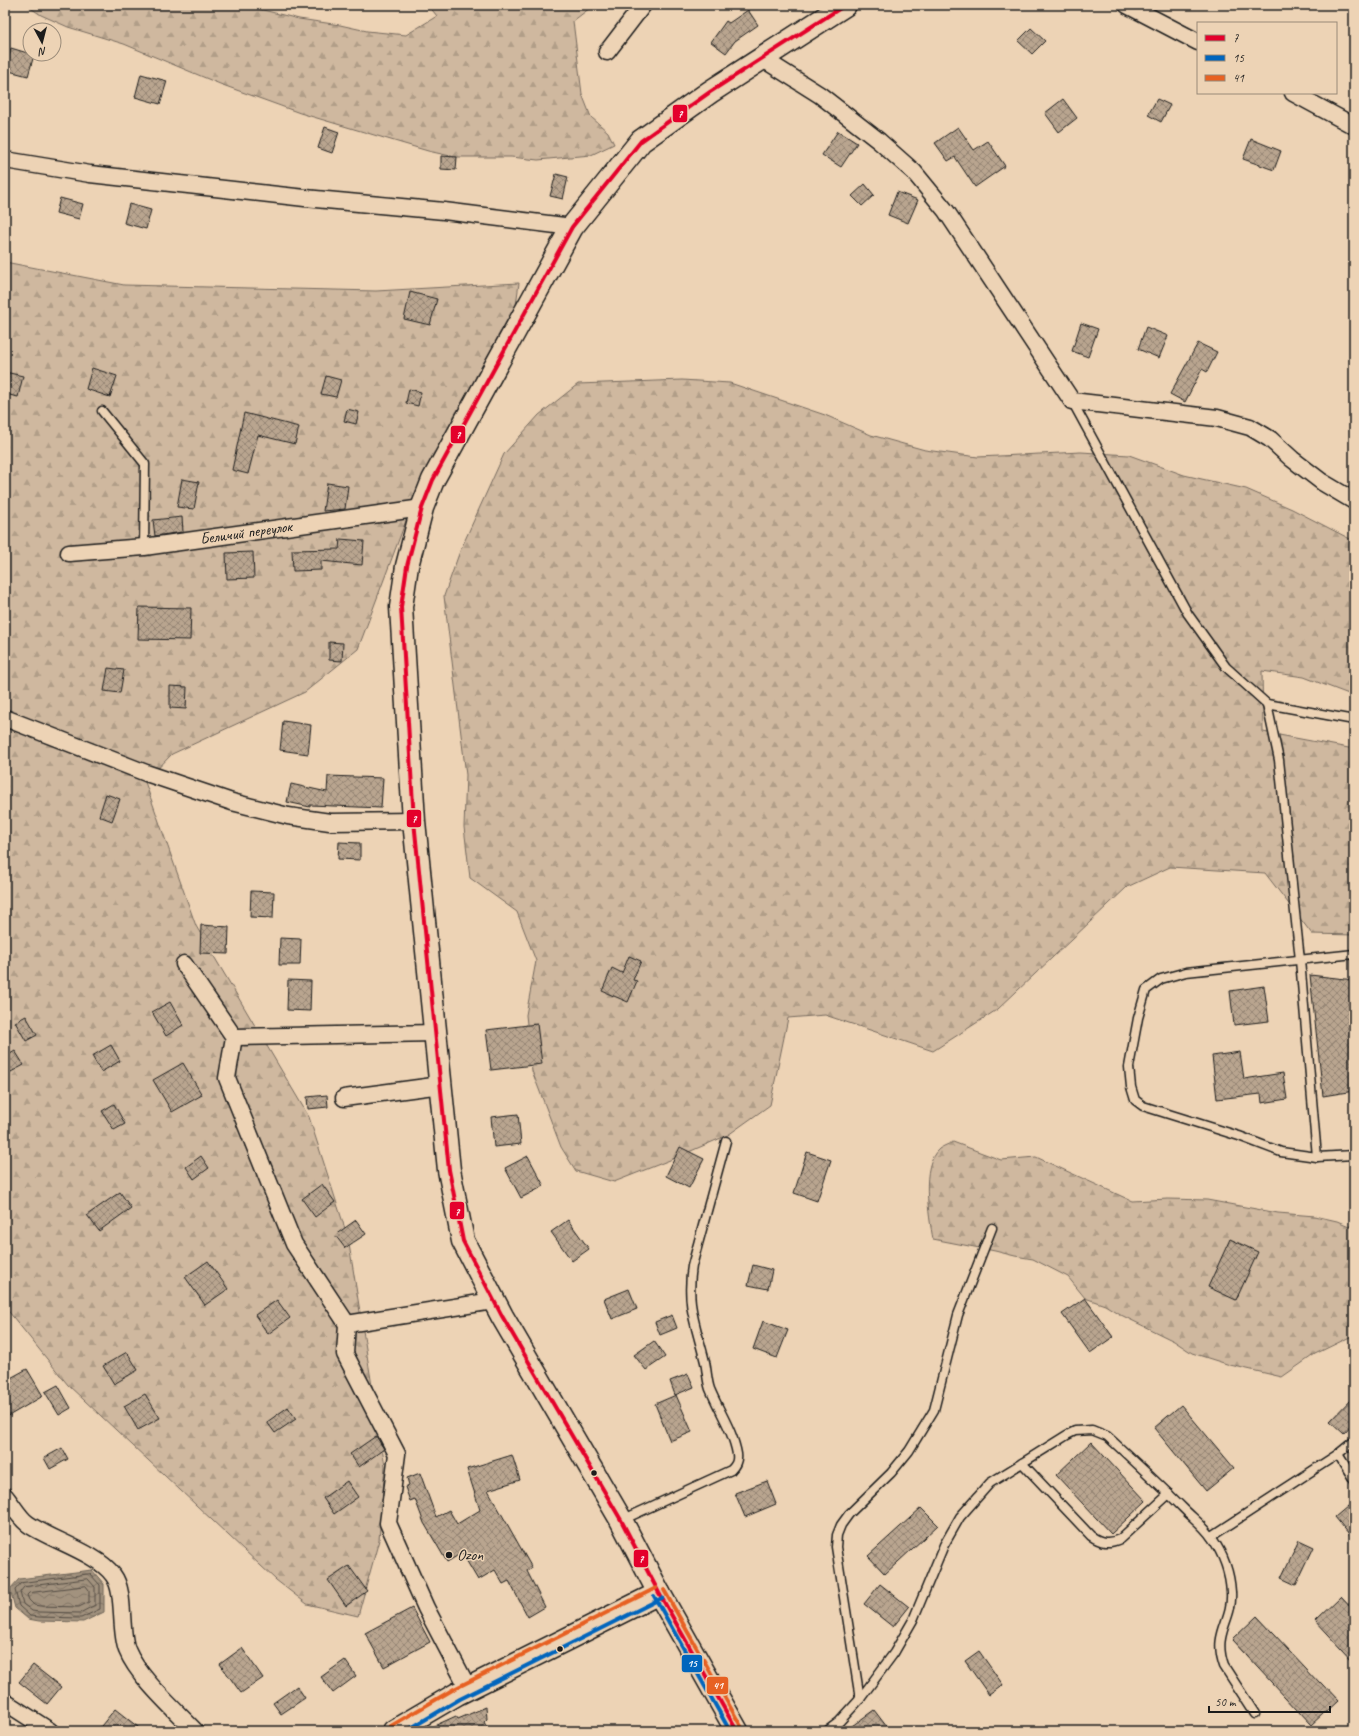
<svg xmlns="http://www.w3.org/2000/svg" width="1359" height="1736" viewBox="0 0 1359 1736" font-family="Caveat,sans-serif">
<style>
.forest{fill:url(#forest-firs);stroke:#766a5e}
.water{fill:url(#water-waves);stroke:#6c6357}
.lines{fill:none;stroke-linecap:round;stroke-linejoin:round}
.shore{stroke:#524b43;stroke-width:1}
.building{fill:url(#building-cross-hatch);stroke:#1c1c1c}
.service-casing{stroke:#1c1c1c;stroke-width:11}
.minor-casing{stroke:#1c1c1c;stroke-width:19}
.secondary-casing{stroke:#1c1c1c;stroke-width:25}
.service{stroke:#edd3b5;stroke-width:8}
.minor{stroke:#edd3b5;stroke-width:16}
.secondary{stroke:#edd3b5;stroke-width:22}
.bus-1-casing{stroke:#edd3b5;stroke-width:7}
.bus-2-casing{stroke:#edd3b5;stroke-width:7}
.bus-3-casing{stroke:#edd3b5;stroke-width:7}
.bus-1{stroke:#e4002b;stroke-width:4}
.bus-2{stroke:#0065bd;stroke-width:4}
.bus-3{stroke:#e76122;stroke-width:4}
.bus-dot{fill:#1c1c1c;stroke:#edd3b5;stroke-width:1.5}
.labels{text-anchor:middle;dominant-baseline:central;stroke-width:3;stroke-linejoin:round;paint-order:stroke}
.street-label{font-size:16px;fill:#1c1c1c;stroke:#edd3b5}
.poi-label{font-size:16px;fill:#1c1c1c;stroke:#edd3b5;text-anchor:start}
.line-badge{stroke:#edd3b5;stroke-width:1.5}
.badge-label{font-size:11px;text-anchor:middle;font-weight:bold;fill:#fff}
</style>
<defs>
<pattern id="forest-firs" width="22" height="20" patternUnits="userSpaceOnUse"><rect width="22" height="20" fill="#cfb89f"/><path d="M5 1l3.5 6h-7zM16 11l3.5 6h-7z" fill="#b19e88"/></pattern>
<pattern id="water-waves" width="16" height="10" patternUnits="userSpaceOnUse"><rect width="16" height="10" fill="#a2927e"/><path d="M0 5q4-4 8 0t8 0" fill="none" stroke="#837666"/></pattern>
<pattern id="building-cross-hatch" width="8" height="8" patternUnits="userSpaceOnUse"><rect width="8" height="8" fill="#b9a58f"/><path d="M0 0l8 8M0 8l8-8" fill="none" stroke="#968674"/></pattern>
</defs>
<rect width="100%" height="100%" fill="#edd3b5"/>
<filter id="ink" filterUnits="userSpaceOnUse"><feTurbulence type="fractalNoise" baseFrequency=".025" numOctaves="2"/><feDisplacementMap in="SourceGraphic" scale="8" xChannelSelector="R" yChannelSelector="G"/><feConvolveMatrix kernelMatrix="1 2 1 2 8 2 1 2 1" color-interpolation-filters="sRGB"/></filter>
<g filter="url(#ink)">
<g class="forest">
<polygon points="26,5 243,5 299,19 340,25 367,31 406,35 437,16 428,5 594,5 573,21 582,94 591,117 608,132 614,144 591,155 538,160 511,157 455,157 428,151 300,113 220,84 124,44 68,27 41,15"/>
<polygon points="5,262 124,285 376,291 519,283 514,320 423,475 358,649 305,692 172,754 145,782 196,926 309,1117 348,1238 385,1466 379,1540 358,1616 307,1604 276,1580 68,1385 5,1307"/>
<polygon points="682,380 730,383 825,415 871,435 925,450 978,457 1081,452 1129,455 1184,475 1246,489 1292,509 1354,541 1354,696 1304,677 1262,671 1263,732 1354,749 1354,935 1312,934 1265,873 1170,867 1127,887 998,1009 933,1051 825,1015 788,1018 770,1105 728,1135 670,1160 614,1182 576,1171 561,1147 532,1071 526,1015 536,961 517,912 470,878 464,827 466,775 444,596 460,551 504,454 539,415 578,384"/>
<path d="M953 1142 1001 1160 1036 1157 1132 1201 1168 1199 1207 1200 1278 1213 1315 1216 1337 1221 1354 1228V1335L1315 1354 1282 1377 1230 1365 1192 1353 1174 1341 1121 1315 1105 1305 1085 1298 1068 1277 1033 1259 1015 1256 995 1251 933 1239C929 1217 920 1165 939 1149 943 1146 949 1144 953 1142Z"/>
</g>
<polygon class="water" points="92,1570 104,1584 104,1612 83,1622 39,1621 28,1619 15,1608 10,1589 19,1579"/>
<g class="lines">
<g class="shore">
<polygon points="90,1574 100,1585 100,1609 81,1618 39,1617 30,1616 19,1606 15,1590 21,1583"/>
<polygon points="88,1579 95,1587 95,1605 80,1613 39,1612 32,1611 23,1604 20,1592 24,1587"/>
<polygon points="86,1586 89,1590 89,1602 79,1607 40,1606 34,1605 29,1600 27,1595 29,1593"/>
</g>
</g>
<g class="building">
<polygon points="748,10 758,25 735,41 726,53 711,42 726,21 729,23"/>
<polygon points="1031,28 1045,41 1032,54 1018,41"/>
<polygon points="11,48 34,55 28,76 5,70"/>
<polygon points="141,74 167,81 160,104 135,97"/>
<polygon points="1063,99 1077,118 1059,132 1045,113"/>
<polygon points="1157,99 1170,105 1161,122 1148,115"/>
<polygon points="325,127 339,132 332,153 318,148"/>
<polygon points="958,127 974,150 988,141 1005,166 975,187 955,157 948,161 935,143"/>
<polygon points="838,131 857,143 841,167 822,155"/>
<polygon points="1251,139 1281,151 1274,170 1243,159"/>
<polygon points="441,156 457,157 456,170 441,169"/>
<polygon points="556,174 568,177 563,199 550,196"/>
<polygon points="865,184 874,195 862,206 852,196"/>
<polygon points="897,192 918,200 908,223 888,215"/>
<polygon points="60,198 83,204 79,219 56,213"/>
<polygon points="129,204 151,210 146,229 124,223"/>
<polygon points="410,292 437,299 430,325 404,319"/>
<polygon points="1081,323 1098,329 1088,357 1072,351"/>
<polygon points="1146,327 1168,336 1159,358 1138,349"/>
<polygon points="1198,343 1217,352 1207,372 1202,369 1185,402 1170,394"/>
<polygon points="92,368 117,376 110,397 86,389"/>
<polygon points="5,372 23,376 18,397 5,394"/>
<polygon points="326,376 341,380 336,397 321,394"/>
<polygon points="409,389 421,392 418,406 406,403"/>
<polygon points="347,409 359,412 356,424 344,421"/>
<polygon points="244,413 299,427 295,444 258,435 248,474 232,470"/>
<polygon points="182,479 199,482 194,509 177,507"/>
<polygon points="327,483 348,486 345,509 323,511"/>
<polygon points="182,517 183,532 155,536 153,520"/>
<polygon points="340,539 364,541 362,565 321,561 321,570 293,571 292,550 339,549"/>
<polygon points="253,552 254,578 227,579 226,553"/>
<polygon points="139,607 191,608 190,640 138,639"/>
<polygon points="329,642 343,643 342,661 329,660"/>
<polygon points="108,668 124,670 120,693 104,691"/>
<polygon points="170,686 187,687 186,709 170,708"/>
<polygon points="283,721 311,725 308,754 280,750"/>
<polygon points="328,776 383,778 381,808 310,805 310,807 287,802 291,784 327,792"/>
<polygon points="106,794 120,799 112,821 99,816"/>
<polygon points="339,842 360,843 360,860 338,859"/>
<polygon points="251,891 274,892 273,918 250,917"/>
<polygon points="201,925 229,927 228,954 200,953"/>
<polygon points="280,938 301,939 300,965 279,965"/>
<polygon points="629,956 641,961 633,980 637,981 628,1002 602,991 612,968 622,973"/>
<polygon points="1310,975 1354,980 1354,1091 1323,1096"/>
<polygon points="288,980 311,981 310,1011 287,1010"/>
<polygon points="1264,986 1269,1021 1234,1025 1230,991"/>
<polygon points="170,1002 183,1025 166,1036 152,1012"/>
<polygon points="26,1016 37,1035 26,1041 15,1022"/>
<polygon points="537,1024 542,1064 491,1070 486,1030"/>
<polygon points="111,1045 120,1061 101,1072 92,1056"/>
<polygon points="15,1051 24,1065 9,1073 5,1066 5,1057"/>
<polygon points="1240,1052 1244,1079 1283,1073 1287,1099 1262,1103 1261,1094 1217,1099 1212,1056"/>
<polygon points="183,1063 202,1095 172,1112 153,1080"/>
<polygon points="327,1095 328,1107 308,1109 307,1097"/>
<polygon points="114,1104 125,1124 114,1130 102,1111"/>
<polygon points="518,1114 521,1144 494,1147 491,1117"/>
<polygon points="680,1147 704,1159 689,1188 666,1176"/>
<polygon points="807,1152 831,1160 817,1201 794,1193"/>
<polygon points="201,1156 209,1168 194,1179 186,1167"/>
<polygon points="528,1156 544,1186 521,1198 505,1168"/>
<polygon points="322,1184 335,1202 315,1217 302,1199"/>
<polygon points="120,1192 131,1208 99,1231 87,1215"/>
<polygon points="356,1220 366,1234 345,1248 335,1235"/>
<polygon points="568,1220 589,1249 572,1261 551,1232"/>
<polygon points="1230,1239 1258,1252 1236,1300 1208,1287"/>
<polygon points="208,1261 228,1289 205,1305 185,1277"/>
<polygon points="753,1265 772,1270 768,1289 748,1285"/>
<polygon points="629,1289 637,1309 612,1319 604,1299"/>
<polygon points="1085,1298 1113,1337 1090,1353 1062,1314"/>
<polygon points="277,1300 290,1318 268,1334 255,1315"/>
<polygon points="672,1315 677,1328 660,1335 655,1322"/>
<polygon points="763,1321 788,1330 777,1358 753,1349"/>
<polygon points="654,1341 665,1357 646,1370 634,1355"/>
<polygon points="127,1352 138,1370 114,1384 103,1366"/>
<polygon points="27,1369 43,1396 5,1418 5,1381"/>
<polygon points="688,1374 694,1387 675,1395 670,1381"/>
<polygon points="58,1385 71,1408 59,1415 45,1392"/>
<polygon points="145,1394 160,1418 138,1430 124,1406"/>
<polygon points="676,1395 692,1432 670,1441 655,1404"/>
<polygon points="1354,1396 1354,1423 1344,1434 1330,1421"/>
<polygon points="1181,1405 1234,1468 1206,1491 1154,1428"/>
<polygon points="288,1407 296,1419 275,1433 267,1422"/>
<polygon points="376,1436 384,1449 359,1467 350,1454"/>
<polygon points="1091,1442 1146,1501 1111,1534 1056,1475"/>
<polygon points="62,1448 68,1459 50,1469 44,1458"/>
<polygon points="512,1455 520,1480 488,1490 532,1568 527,1571 545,1607 528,1617 509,1581 503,1584 495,1570 478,1580 462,1553 447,1562 424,1523 415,1499 410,1501 405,1487 409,1485 407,1478 420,1473 436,1517 449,1510 457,1524 480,1510 467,1469"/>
<polygon points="347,1481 358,1497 334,1514 323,1498"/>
<polygon points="767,1481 776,1504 745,1517 735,1493"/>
<polygon points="1354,1501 1354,1540 1335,1517"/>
<polygon points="921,1508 938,1525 885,1574 868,1556"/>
<polygon points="1299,1540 1314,1547 1296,1585 1281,1578"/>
<polygon points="349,1566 367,1591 346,1606 328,1580"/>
<polygon points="880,1584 909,1607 893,1627 864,1604"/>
<polygon points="1341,1596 1354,1610 1354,1663 1315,1621"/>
<polygon points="412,1608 430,1642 384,1667 365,1633"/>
<polygon points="1257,1616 1337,1701 1311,1725 1232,1640"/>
<polygon points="242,1648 263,1678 241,1693 220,1664"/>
<polygon points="979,1651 1003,1685 989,1695 965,1661"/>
<polygon points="345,1660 356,1676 333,1693 321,1677"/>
<polygon points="33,1665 61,1687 47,1704 19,1682"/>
<polygon points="297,1686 305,1698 281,1714 273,1703"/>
<polygon points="486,1707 487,1719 484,1722 489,1731 423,1731 456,1716 458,1719"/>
<polygon points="115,1709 143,1731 97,1731"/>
<polygon points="874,1710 890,1731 845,1731"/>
</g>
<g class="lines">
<g class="service-casing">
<g id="service">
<polyline points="1072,401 1188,614 1226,667 1267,704 1279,760 1300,960 1317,1157"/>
<polyline points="102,411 145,464 144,547"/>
<polyline points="1267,704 1354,720"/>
<polyline points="1354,954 1186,972 1161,979 1146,990 1138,1018 1129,1067 1131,1087 1135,1100 1143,1106 1239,1136 1281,1152 1317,1157 1354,1155"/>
<polyline points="1338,1454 1354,1480"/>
<path d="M1022 1463 1091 1536C1101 1543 1109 1544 1120 1539L1169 1494"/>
<path d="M622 1520 731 1470C736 1465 738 1461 737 1454 733 1431 719 1411 710 1389 707 1381 707 1371 705 1362 696 1325 686 1306 692 1266L726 1141"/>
<polyline points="1212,1536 1338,1454 1354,1441"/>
<polyline points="860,1699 836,1547 837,1535 841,1525 849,1514 891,1473 909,1451 934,1410 958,1315 992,1228"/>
<path d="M827 1731 839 1722 860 1699 894 1653 913 1620 944 1545 960 1517 990 1483 1067 1435 1075 1431 1092 1430 1107 1436C1133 1460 1159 1484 1184 1509 1193 1518 1205 1527 1212 1538 1223 1554 1230 1572 1231 1592 1233 1622 1212 1632 1224 1666L1255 1714"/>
</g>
</g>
<g class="minor-casing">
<g id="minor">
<polyline points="1127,5 1198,42"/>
<polyline points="607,52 643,5"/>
<polyline points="763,59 820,95 879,141 914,172 946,211 1072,401 1217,418 1250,427 1270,439 1292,459 1322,482 1354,501"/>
<polyline points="1293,93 1354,126"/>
<polyline points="5,160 90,174 305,198 444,211 572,227"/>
<path id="s1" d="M69 553 144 547 422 508"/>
<polyline points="5,718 146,773 232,802 288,816 330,822 414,821"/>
<polyline points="184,964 234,1037 227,1078 294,1244 347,1324 345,1354 397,1454 388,1523 426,1608 468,1688"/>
<polyline points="234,1037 435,1033"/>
<polyline points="344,1098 441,1085"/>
<polyline points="347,1324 493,1301"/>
<path d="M5 1496C12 1504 19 1518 28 1524 51 1540 97 1553 113 1575 126 1592 119 1629 127 1650 138 1677 174 1709 195 1731"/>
<polyline points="5,1702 50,1731"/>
</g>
</g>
<g class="secondary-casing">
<g id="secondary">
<polyline points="394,1731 457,1694 659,1593"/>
<polyline points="737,1731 659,1593 621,1520 502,1316 463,1241 449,1170 414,821 401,607 407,566 422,508 433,480 572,227 641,141 710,92 845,5"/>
</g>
</g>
<use href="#service" class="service"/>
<use href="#minor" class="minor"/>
<use href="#secondary" class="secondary"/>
<g class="bus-1-casing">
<polyline id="bus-1" points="737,1731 659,1593 621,1520 502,1316 463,1241 449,1170 414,821 401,607 407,566 422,508 433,480 572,227 641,141 710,92 845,5"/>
</g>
<g class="bus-2-casing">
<g id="bus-2">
<polyline points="654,1596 730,1731"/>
<polyline points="406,1731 460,1699 662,1598"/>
</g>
</g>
<g class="bus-3-casing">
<g id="bus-3">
<polyline points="664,1590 742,1728"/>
<polyline points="391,1726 454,1689 656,1588"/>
</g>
</g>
<use href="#bus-1" class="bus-1"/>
<use href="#bus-2" class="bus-2"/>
<use href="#bus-3" class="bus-3"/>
</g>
</g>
<g class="bus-dot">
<circle cx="594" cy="1473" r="3.5"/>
<circle cx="449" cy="1555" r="4"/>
<circle cx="560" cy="1649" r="3.5"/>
</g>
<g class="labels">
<g class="street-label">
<text stroke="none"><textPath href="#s1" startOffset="178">Беличий переулок</textPath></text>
</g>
<g class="poi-label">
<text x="457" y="1555">Ozon</text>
</g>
</g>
<g class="line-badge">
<rect x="672" y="104" width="16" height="19" rx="4" fill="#e4002b"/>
<rect x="450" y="425" width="16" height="19" rx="4" fill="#e4002b"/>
<rect x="406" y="809" width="16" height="19" rx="4" fill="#e4002b"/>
<rect x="449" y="1201" width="16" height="19" rx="4" fill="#e4002b"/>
<rect x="633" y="1549" width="16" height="19" rx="4" fill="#e4002b"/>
<rect x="681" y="1654" width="22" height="19" rx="4" fill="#0065bd"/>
<rect x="706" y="1676" width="23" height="19" rx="4" fill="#e76122"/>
</g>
<g class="badge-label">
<text x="680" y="117">7</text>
<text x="458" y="438">7</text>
<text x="414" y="822">7</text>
<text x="457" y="1215">7</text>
<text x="641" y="1562">7</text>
<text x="692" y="1667">15</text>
<text x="718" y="1689">41</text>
</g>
<rect width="1359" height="1736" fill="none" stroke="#edd3b5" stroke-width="20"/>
<rect x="10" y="10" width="1339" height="1716" fill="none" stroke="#1c1c1c" stroke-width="1.5" filter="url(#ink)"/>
<rect x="1197" y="22" width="140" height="72" fill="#edd3b5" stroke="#998a78"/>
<rect x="1205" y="35" width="20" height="6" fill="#e4002b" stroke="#998a78"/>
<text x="1233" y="42" font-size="12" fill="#1c1c1c">7</text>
<rect x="1205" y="55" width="20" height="6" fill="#0065bd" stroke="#998a78"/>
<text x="1233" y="62" font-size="12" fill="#1c1c1c">15</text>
<rect x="1205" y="75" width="20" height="6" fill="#e76122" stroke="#998a78"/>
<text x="1233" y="82" font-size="12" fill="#1c1c1c">41</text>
<g transform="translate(42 42) rotate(173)"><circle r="19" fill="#edd3b5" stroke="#998a78"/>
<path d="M0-3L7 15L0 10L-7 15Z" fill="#1c1c1c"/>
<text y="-6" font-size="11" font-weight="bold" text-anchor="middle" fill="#1c1c1c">N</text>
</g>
<path d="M1209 1706v6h121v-6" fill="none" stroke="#1c1c1c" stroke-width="2"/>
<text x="1215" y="1706" font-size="12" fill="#1c1c1c" stroke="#edd3b5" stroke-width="3" paint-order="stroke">50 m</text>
</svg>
